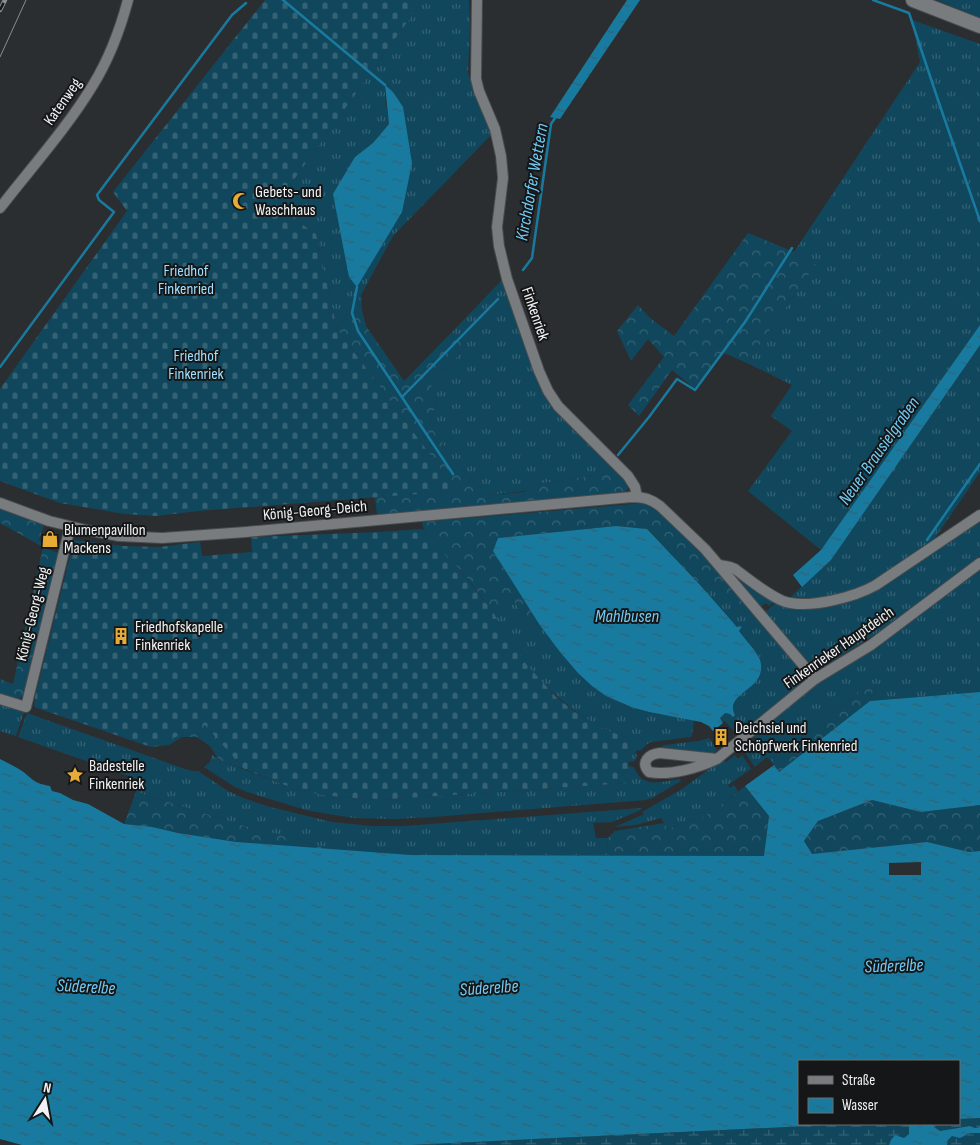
<svg xmlns="http://www.w3.org/2000/svg" width="980" height="1145" viewBox="0 0 980 1145" font-family="'Sofia Sans Condensed',sans-serif">
<style>
.grass{fill:url(#grass-tufts);fill-rule:evenodd}
.forest{fill:url(#forest-crowns)}
.wetland{fill:url(#wetland-marsh)}
.cemetery{fill:url(#cemetery-stones)}
.water{fill:url(#water-ripples)}
.pier{fill:#2b2e30}
.lines{fill:none;stroke-linecap:round;stroke-linejoin:round}
.stream{stroke:#197a9f;stroke-width:2.5}
.minor-casing{stroke:#484b4d;stroke-width:12}
.secondary-casing{stroke:#484b4d;stroke-width:16}
.minor{stroke:#787c7e;stroke-width:10}
.secondary{stroke:#787c7e;stroke-width:14}
.tram{stroke:#8a8d8e;stroke-width:1}
.rail-casing{stroke:#8a8d8e;stroke-width:4.5}
.rail{stroke:#141617;stroke-width:2.5;stroke-dasharray:8;stroke-linecap:butt}
.labels{text-anchor:middle;dominant-baseline:central;stroke-width:4;stroke-linejoin:round;paint-order:stroke}
.street-label{font-size:16px;fill:#f0f2f3;stroke:#141617}
.poi-label{font-size:16px;fill:#f0f2f3;stroke:#141617;text-anchor:start}
.park-label{font-size:16px;fill:#9edfff;stroke:#141617}
.water-label{font-size:18px;font-style:italic;fill:#71cbf5;stroke:#141617}
</style>
<defs>
<pattern id="grass-tufts" width="24" height="20" patternUnits="userSpaceOnUse" patternTransform="scale(1.25)"><rect width="24" height="20" fill="#11475d"/><path d="M3 7l-1-3M5 7V3M7 7l1-3M15 17l-1-3M17 17v-4M19 17l1-3" fill="none" stroke="#346275"/></pattern>
<pattern id="forest-crowns" width="20" height="18" patternUnits="userSpaceOnUse" patternTransform="scale(1.25)"><rect width="20" height="18" fill="#11475d"/><path d="M2 6a3 3 0 1 1 6 0M12 15a3 3 0 1 1 6 0" fill="none" stroke="#346275"/></pattern>
<pattern id="wetland-marsh" width="20" height="14" patternUnits="userSpaceOnUse" patternTransform="scale(1.25)"><rect width="20" height="14" fill="#11475d"/><path d="M1 5h8M5 5V1M11 12h8M15 12V8" fill="none" stroke="#346275"/></pattern>
<pattern id="cemetery-stones" width="16" height="16" patternUnits="userSpaceOnUse" patternTransform="scale(1.25)"><rect width="16" height="16" fill="#11475d"/><path d="M2 7V4a2 2 0 0 1 4 0v3zM10 15v-3a2 2 0 0 1 4 0v3z" fill="#346275"/></pattern>
<pattern id="water-ripples" width="26" height="14" patternUnits="userSpaceOnUse" patternTransform="scale(1.25)"><rect width="26" height="14" fill="#197a9f"/><path d="M2 4q2-2 4 0t4 0M15 11q2-2 4 0t4 0" fill="none" stroke="#306274"/></pattern>
</defs>
<rect width="100%" height="100%" fill="#2b2e30"/>
<g class="grass">
<path d="M423 0H469L470 26 468 73 491 135 393 236 361 295 337 329 316 234 275 206ZM385 86 402 212 355 157 373 143 389 124 385 95Z"/>
<polygon points="937,0 980,0 980,18"/>
<polygon points="912,20 980,44 980,325 821,550 748,491 792,431 771,416 792,385 747,363 816,264 794,252 920,62"/>
<polygon points="503,279 542,387 620,472 529,485 524,491 488,495 455,462 429,424 437,402 431,387 467,345 452,332"/>
<polygon points="980,345 980,472 927,550 845,598 785,602 831,560"/>
<path d="M980 518V556L879 632 824 666C817 669 813 666 808 662L806 663 764 613 778 601 838 603Z"/>
<polygon points="980,568 980,692 870,701 875,685 870,686 850,699 770,760 767,757 755,767 740,746 748,741 753,748 758,744 754,736 797,699 827,676"/>
<polygon points="734,573 776,600 769,606 766,603 760,607 734,576"/>
<path d="M714 582 744 614 754 613 800 667 799 669C803 674 803 680 799 686L770 712 737 735 725 721 723 722 720 717 725 713 730 714 733 717 735 715C732 709 733 702 738 697L760 658 739 631 742 628 737 627 701 586Z"/>
<path d="M512 598 531 627 539 624C571 667 594 699 648 712 664 716 679 716 694 720L692 736 690 737 651 742 646 745 640 751 637 750 635 753 637 755 635 761 628 762 629 738C621 735 613 734 607 730 567 710 534 679 510 642 504 632 498 622 493 612Z"/>
<polygon points="0,703 24,712 16,736 0,731"/>
<polygon points="27,713 185,769 193,771 198,771 228,791 243,798 270,807 332,822 372,826 404,826 642,808 641,810 612,822 593,823 596,838 608,838 607,855 411,855 328,849 300,840 245,826 136,792 140,780 18,737"/>
<polygon points="709,738 717,750 712,754 673,749 662,747 662,746 665,745 699,741"/>
<path d="M212 755 219 760 300 791 331 796 378 800 628 783V766L634 767C642 789 661 782 680 779L681 781 652 798 646 800 433 817 397 819 354 818 328 814 306 810 247 792 235 787 204 767 210 762Z"/>
<polygon points="735,755 738,759 742,755 751,769 728,785 730,788 734,785 738,791 729,799 705,816 668,829 661,818 636,825 615,827 644,814 642,812 682,789 723,759 726,762"/>
</g>
<g class="forest">
<polygon points="748,233 794,252 816,264 747,363 724,353 694,388 672,370 639,416 628,405 664,357 648,339 631,361 617,331 638,305 650,318 674,336"/>
<polygon points="361,295 362,310 366,326 404,381 452,332 467,345 431,387 437,402 429,424 455,462 488,495 524,492 529,485 620,472 629,484 628,489 621,494 377,515 375,497 457,491 337,329"/>
<path d="M645 503 655 508 697 546 754 613 753 614H744L714 582 701 586 647 529 616 526 498 538 493 551 539 624 531 627 512 598 493 612C483 599 474 586 464 574 449 557 426 545 422 522Z"/>
<polygon points="0,508 44,525 39,540 47,549 59,553 24,695 16,700 0,695 0,679 13,684 43,547 0,523"/>
<polygon points="875,684 870,701 779,772 770,760 850,699 870,686"/>
<polygon points="205,724 244,769 219,760 210,746 197,737 182,737 169,745 151,747"/>
<polygon points="745,786 769,816 764,856 607,855 608,838 615,831 664,823 668,829 705,816 729,799"/>
<path d="M136 792 245 826 300 840 328 849C297 847 265 846 235 842 197 837 161 828 124 824Z"/>
<polygon points="872,800 921,812 980,805 980,851 969,852 927,842 812,854 804,841 818,821"/>
</g>
<g class="wetland">
<polygon points="980,1118 980,1127 975,1128 970,1126 940,1131 934,1127 934,1124 959,1124 959,1119"/>
<polygon points="848,1124 909,1124 909,1134 904,1138 891,1140 889,1145 411,1145"/>
<polygon points="970,1133 980,1133 980,1145 947,1145 948,1140 952,1136 965,1136"/>
</g>
<g class="cemetery">
<polygon points="265,0 423,0 275,206 316,234 337,329 457,491 198,511 156,516 125,514 60,503 0,481 0,389 127,211 113,192"/>
<polygon points="423,529 431,541 462,572 493,612 510,642 527,665 556,697 574,711 608,731 629,738 628,783 378,800 331,796 300,791 244,769 205,725 151,747 34,707 35,697 74,540 123,546 159,547 200,542 202,556 252,552 251,537 378,532"/>
</g>
<g class="water">
<polygon points="627,0 640,0 560,119 550,117"/>
<polygon points="385,85 393,92 403,107 412,163 402,212 357,287 349,277 333,194 355,157 373,143 389,124"/>
<polygon points="980,325 980,345 831,560 802,587 793,575 821,550"/>
<path d="M616 526 647 529 701 586 737 627 740 626 742 627 739 631C744 638 758 653 760 660 769 690 723 692 735 715L733 717 730 714 725 713 720 718 723 723 713 731 709 726 701 722 649 712 631 707 606 696 592 686 578 673 560 652 539 624 493 551 498 538Z"/>
<path d="M980 692V805L921 812 872 800 818 821 804 841 812 854 927 842 969 852 980 851V1118L959 1119V1061H799V1124H848L411 1145H22L0 1139V759C7 763 15 766 22 771 34 780 33 783 50 786L52 791 60 793 73 800 88 804 124 824 152 827 178 833 236 842 411 855 764 856 769 816 745 786 774 765 779 772 870 701Z"/>
<polygon points="909,1124 934,1124 934,1127 940,1131 970,1126 975,1128 980,1127 980,1133 970,1133 960,1138 952,1136 948,1140 947,1145 889,1145 891,1140 895,1135 904,1138 909,1134"/>
</g>
<polygon class="pier" points="921,862 921,875 889,875 889,863"/>
<g class="lines">
<g class="stream">
<polyline points="283,0 385,85"/>
<polyline points="873,0 909,13 939,103 980,221"/>
<polyline points="523,270 532,258 551,124 557,115"/>
<polyline points="357,287 352,313 358,331 453,474"/>
<polyline points="0,367 114,212 99,200 97,195 232,15 246,3"/>
<polyline points="402,397 498,299"/>
<polyline points="618,455 649,417 677,379 695,390 745,322 792,248"/>
<polyline points="927,540 980,464"/>
</g>
<g class="minor-casing">
<g id="minor">
<polyline points="477,0 476,79 479,91 495,129 501,156 503,178 497,227 499,246 507,279 539,371 548,391 558,406 628,476 635,487 637,497"/>
<path d="M0 208C31 168 67 128 93 85 109 59 120 30 128 0"/>
<path d="M0 503 49 521 86 530 119 536 162 538 246 532 632 497C644 497 651 499 660 506L705 549 815 679"/>
<path d="M719 565 730 567 735 569C750 580 766 594 783 601 807 610 855 597 876 585L980 515"/>
<polyline points="0,699 26,707 70,527"/>
<path d="M717 759 660 753C649 754 640 762 649 772 670 776 698 768 717 759L815 679 871 645 980 563"/>
</g>
</g>
<g class="secondary-casing">
<polyline id="secondary" points="913,0 980,26"/>
</g>
<use href="#minor" class="minor"/>
<use href="#secondary" class="secondary"/>
<polyline class="tram" points="0,57 26,0"/>
<g class="rail-casing">
<polyline id="rail" points="0,10 5,0"/>
</g>
<use href="#rail" class="rail"/>
</g>
<defs>
<g id="mosque-bare" transform="scale(1.35)"><path d="M3.5-4.9A6 6 0 1 0 3.5 4.9A5 5 0 1 1 3.5-4.9Z" fill="#e7ac36" stroke="#141617" stroke-width="2.5" paint-order="stroke"/></g>
<g id="shop-bare" transform="scale(1.35)"><path d="M-5-2.5h2.3a2.7 3.5 0 0 1 5.4 0H5L5.5 6h-11ZM-1.5-2.5h3a1.5 2.3 0 0 0-3 0Z" fill="#e7ac36" stroke="#141617" stroke-width="2.5" paint-order="stroke"/></g>
<g id="building-bare" transform="scale(1.35)"><path d="M-4-6H4V6H1V3H-1V6H-4ZM-2.5-4.3h1.7v1.8h-1.7ZM.8-4.3h1.7v1.8H.8ZM-2.5-1h1.7V.8h-1.7ZM.8-1h1.7V.8H.8Z" fill="#e7ac36" stroke="#141617" stroke-width="2.5" paint-order="stroke"/></g>
<g id="sight-bare" transform="scale(1.35)"><path d="M0-6L1.8-2.2L6-1.7L2.9 1.2L3.7 5.4L0 3.3L-3.7 5.4L-2.9 1.2L-6-1.7L-1.8-2.2Z" fill="#e7ac36" stroke="#141617" stroke-width="2.5" paint-order="stroke"/></g>
</defs>
<g fill-rule="evenodd">
<use href="#mosque-bare" x="241" y="201"/>
<use href="#shop-bare" x="50" y="539"/>
<use href="#building-bare" x="121" y="636"/>
<use href="#building-bare" x="721" y="737"/>
<use href="#sight-bare" x="75" y="775"/>
</g>
<g class="labels">
<g class="street-label">
<text transform="translate(63 102) rotate(-55)">Katenweg</text>
<text transform="translate(535 314) rotate(71)">Finkenriek</text>
<text transform="translate(315 511) rotate(-5)">König-Georg-Deich</text>
<text transform="translate(33 614) rotate(-76)">König-Georg-Weg</text>
<text transform="translate(839 648) rotate(-35)">Finkenrieker Hauptdeich</text>
</g>
<g class="poi-label">
<text x="255" y="192">Gebets- und<tspan x="255" dy="18">Waschhaus</tspan></text>
<text x="64" y="530">Blumenpavillon<tspan x="64" dy="18">Mackens</tspan></text>
<text x="135" y="627">Friedhofskapelle<tspan x="135" dy="18">Finkenriek</tspan></text>
<text x="735" y="728">Deichsiel und<tspan x="735" dy="18">Schöpfwerk Finkenried</tspan></text>
<text x="89" y="766">Badestelle<tspan x="89" dy="18">Finkenriek</tspan></text>
</g>
<g class="park-label">
<text x="186" y="271">Friedhof<tspan x="186" dy="18">Finkenried</tspan></text>
<text x="196" y="356">Friedhof<tspan x="196" dy="18">Finkenriek</tspan></text>
</g>
<g class="water-label">
<text transform="translate(532 182) rotate(-80)">Kirchdorfer Wettern</text>
<text transform="translate(879 451) rotate(-55)">Neuer Brausielgraben</text>
<text x="627" y="616">Mahlbusen</text>
<text transform="translate(894 966) rotate(-2)">Süderelbe</text>
<text transform="translate(86 987) rotate(3)">Süderelbe</text>
<text transform="translate(489 988) rotate(-4)">Süderelbe</text>
</g>
</g>
<rect x="798" y="1060" width="162" height="65" fill="#141617" stroke="#6c6e6f"/>
<rect x="808" y="1076" width="25" height="8" fill="#787c7e" stroke="#6c6e6f"/>
<text x="842" y="1085" font-size="15" fill="#f0f2f3">Straße</text>
<rect x="808" y="1098" width="25" height="15" fill="url(#water-ripples)" stroke="#6c6e6f"/>
<text x="842" y="1110" font-size="15" fill="#f0f2f3">Wasser</text>
<g transform="translate(45 1100) rotate(11)" stroke="#141617" stroke-width="4" paint-order="stroke">
<path d="M0-4L9 19L0 12L-9 19Z" fill="#f0f2f3"/>
<text y="-8" font-size="14" font-weight="bold" text-anchor="middle" fill="#f0f2f3">N</text>
</g>
</svg>
